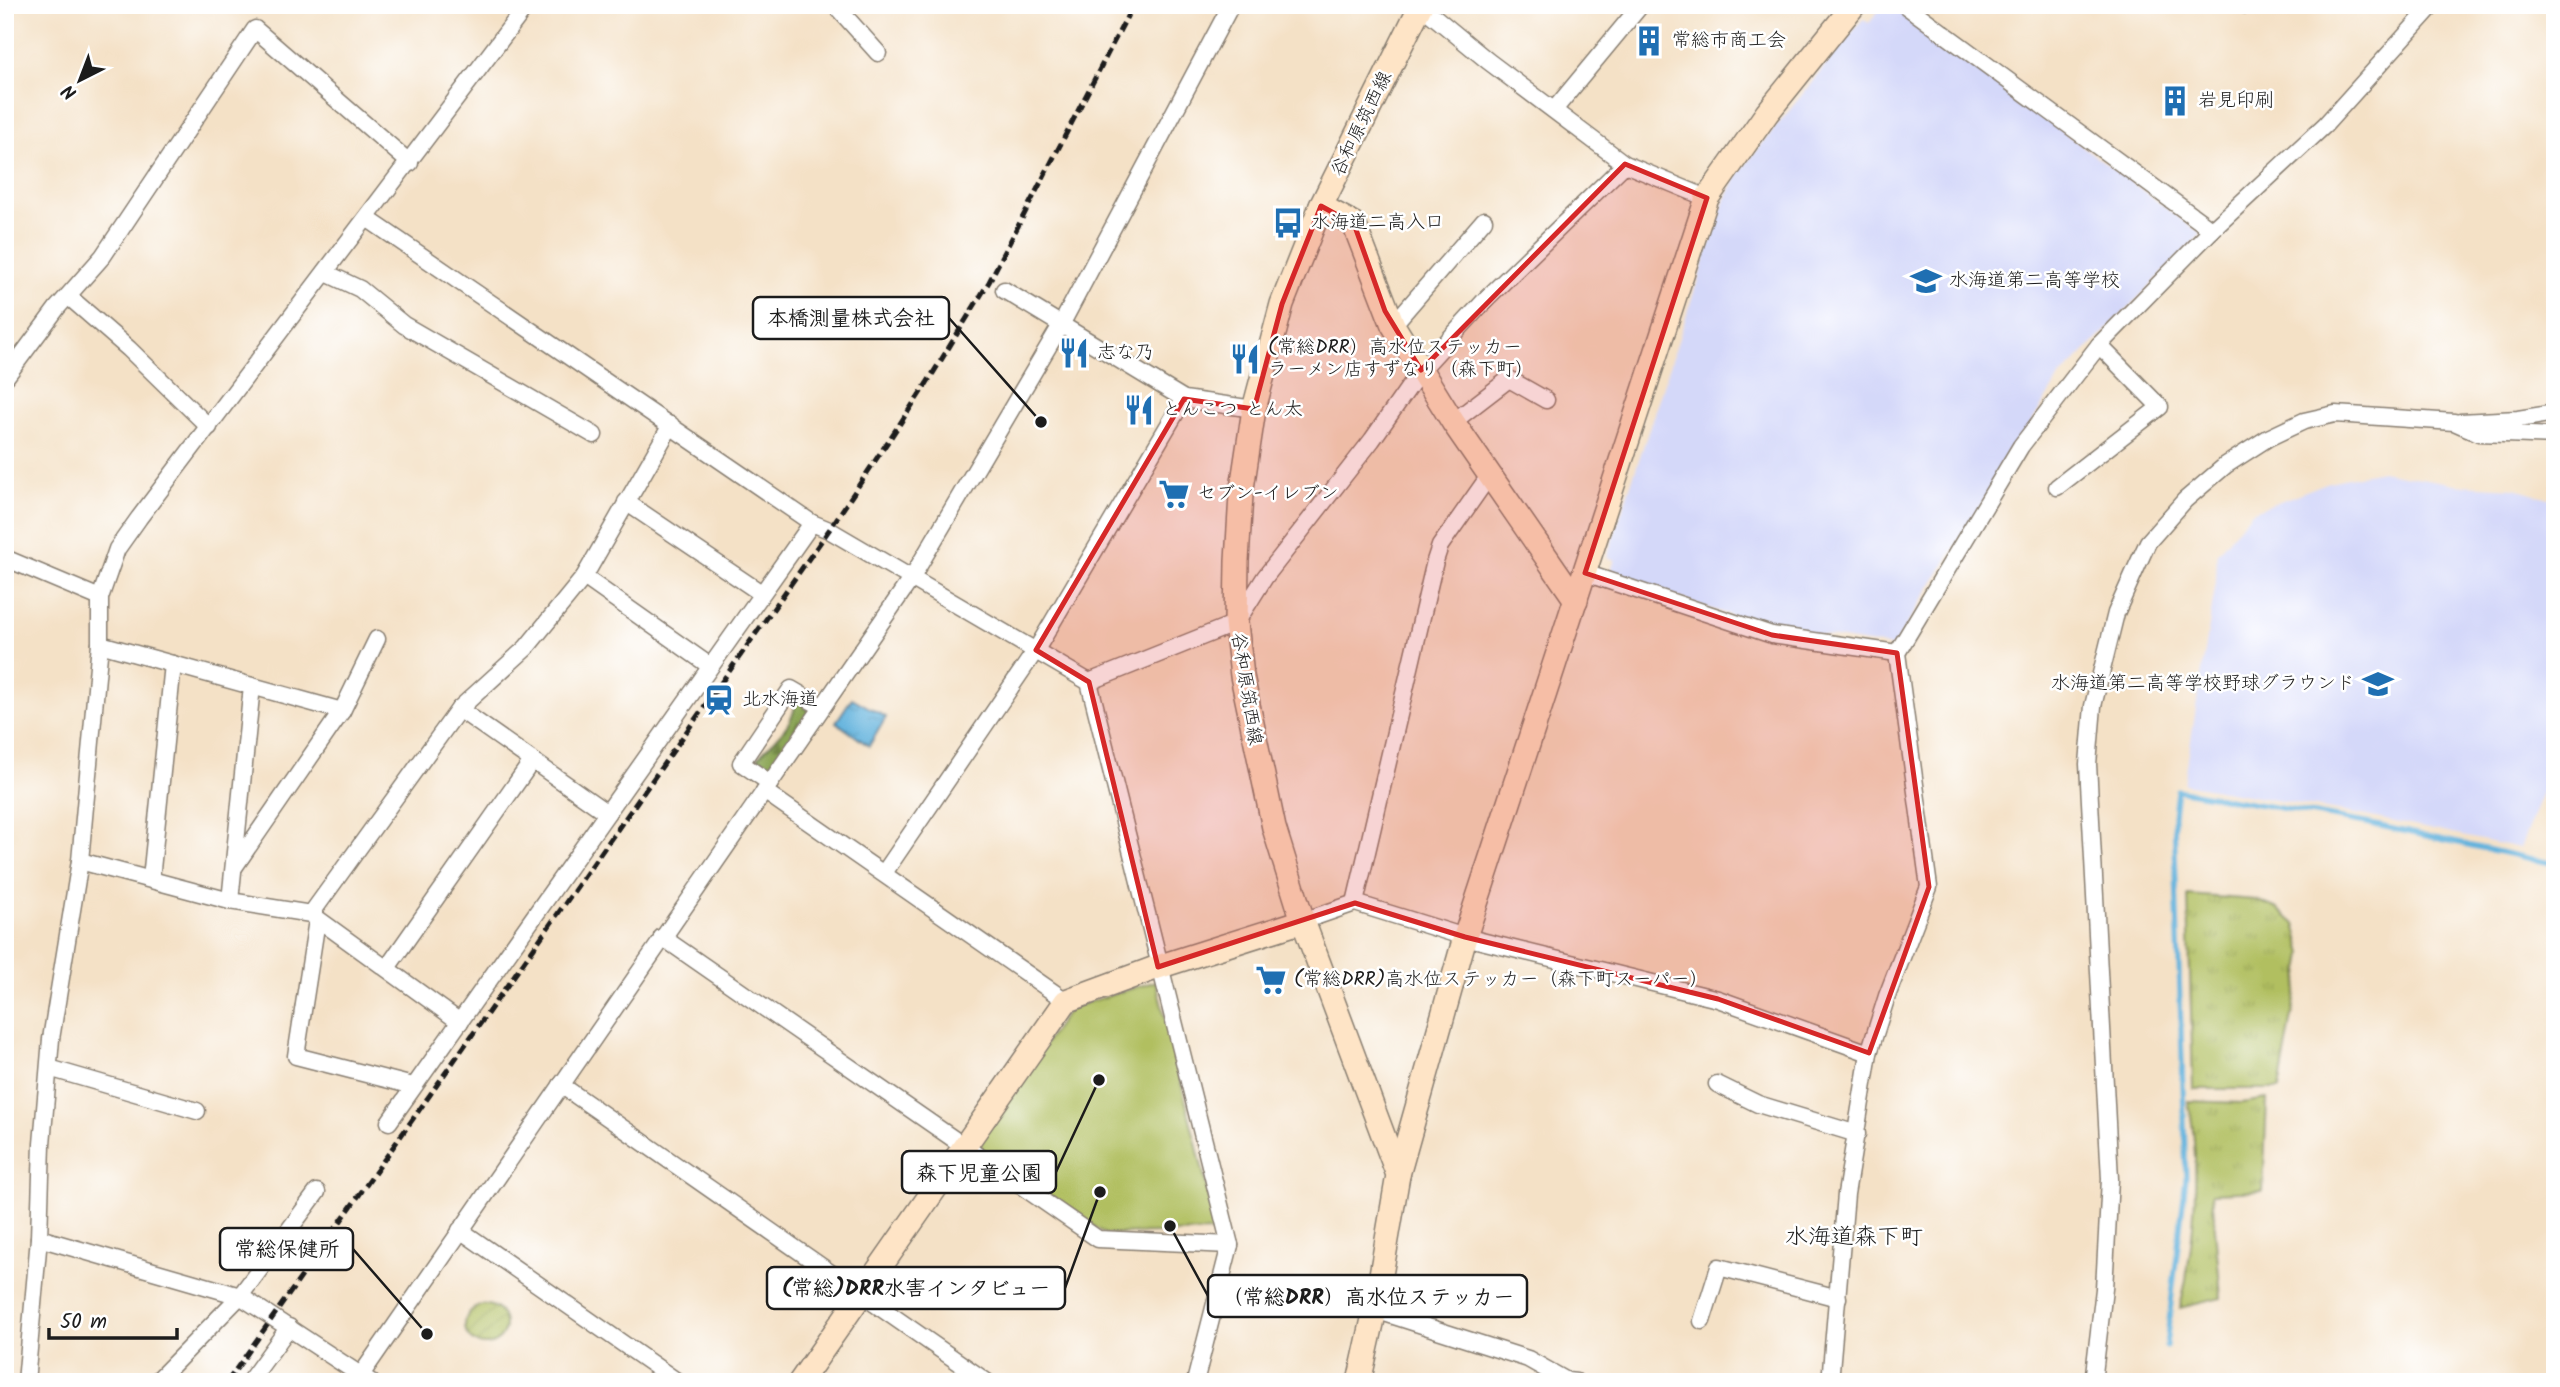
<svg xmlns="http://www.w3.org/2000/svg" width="2560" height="1387" viewBox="0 0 2560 1387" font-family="Kalam,'Klee One',sans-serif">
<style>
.built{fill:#d4d8f9}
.grass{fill:url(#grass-tufts);stroke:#666e3e;stroke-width:2}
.forest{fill:url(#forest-firs);stroke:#54613a;stroke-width:2}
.park{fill:#b1bf61;stroke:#666e3e;stroke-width:2}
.garden{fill:url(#garden-furrows);stroke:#666e3e;stroke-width:2}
.water{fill:url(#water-ripples);stroke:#40687c;stroke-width:2}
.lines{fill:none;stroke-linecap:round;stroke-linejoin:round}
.stream{stroke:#63b3dd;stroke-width:5}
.street-casing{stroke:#887e71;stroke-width:19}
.secondary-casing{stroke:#887e71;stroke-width:26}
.street{stroke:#fff;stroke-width:16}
.secondary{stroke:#fee4c6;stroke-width:23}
.rail{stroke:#1c1c1c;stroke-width:5;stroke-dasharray:10 5;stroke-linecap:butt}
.marked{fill:#d62828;fill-opacity:0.2;stroke:#d62828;stroke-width:5;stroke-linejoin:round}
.labels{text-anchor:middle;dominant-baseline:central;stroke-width:5;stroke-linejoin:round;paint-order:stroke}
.poi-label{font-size:19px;fill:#1c1c1c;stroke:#fff;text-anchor:start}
.street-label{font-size:19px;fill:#1c1c1c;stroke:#fff}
.quarter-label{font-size:23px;fill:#1c1c1c;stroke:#fff}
.leader{fill:none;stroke:#1c1c1c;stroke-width:2.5}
.callout-dot{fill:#1c1c1c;stroke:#fff;stroke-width:2.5}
.callout{fill:#fff;stroke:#1c1c1c;stroke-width:2.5}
.callout-label{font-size:21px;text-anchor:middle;font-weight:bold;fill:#1c1c1c}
</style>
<defs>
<pattern id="grass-tufts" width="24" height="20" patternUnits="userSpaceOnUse" patternTransform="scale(1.75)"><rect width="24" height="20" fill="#b1bf61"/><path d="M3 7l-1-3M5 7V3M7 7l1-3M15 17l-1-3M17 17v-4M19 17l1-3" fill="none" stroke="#98a454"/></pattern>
<pattern id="forest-firs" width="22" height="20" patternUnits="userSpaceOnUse" patternTransform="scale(1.75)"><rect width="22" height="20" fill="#8ca657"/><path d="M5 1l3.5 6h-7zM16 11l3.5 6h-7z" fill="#728647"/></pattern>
<pattern id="garden-furrows" width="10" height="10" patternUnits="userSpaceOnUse" patternTransform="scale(1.75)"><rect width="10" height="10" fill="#b1bf61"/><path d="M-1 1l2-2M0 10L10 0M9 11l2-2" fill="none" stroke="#98a454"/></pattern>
<pattern id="water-ripples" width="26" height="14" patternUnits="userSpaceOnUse" patternTransform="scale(1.75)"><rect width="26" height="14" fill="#63b3dd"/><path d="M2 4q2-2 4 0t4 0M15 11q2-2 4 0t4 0" fill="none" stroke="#5599bd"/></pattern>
</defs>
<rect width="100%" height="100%" fill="#fff"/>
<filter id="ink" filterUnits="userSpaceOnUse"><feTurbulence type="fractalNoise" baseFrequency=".0143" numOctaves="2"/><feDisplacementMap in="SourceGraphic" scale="14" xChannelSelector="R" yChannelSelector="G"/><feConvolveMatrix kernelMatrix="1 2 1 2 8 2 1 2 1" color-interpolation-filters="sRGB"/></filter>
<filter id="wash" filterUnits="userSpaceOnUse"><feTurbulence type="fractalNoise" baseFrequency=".00686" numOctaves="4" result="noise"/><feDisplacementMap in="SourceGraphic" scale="28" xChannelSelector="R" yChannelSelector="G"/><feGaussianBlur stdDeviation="1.57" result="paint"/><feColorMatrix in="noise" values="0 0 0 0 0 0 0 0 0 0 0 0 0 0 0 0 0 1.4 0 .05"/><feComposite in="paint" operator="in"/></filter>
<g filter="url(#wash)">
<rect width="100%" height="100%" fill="#f4e1c6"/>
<g class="built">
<polygon points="1883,5 1892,5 2201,234 2059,378 1893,647 1766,627 1609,575 1615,560 1607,557 1722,207 1738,174 1863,19 1869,23"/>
<polygon points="2381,471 2460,485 2515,488 2555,500 2555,760 2520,848 2366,816 2184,784 2216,582 2217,553 2252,512 2329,482"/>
</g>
<g class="grass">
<polygon points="2188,895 2256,900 2278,909 2295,924 2303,954 2279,1089 2193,1089"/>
<path d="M2267 1099 2263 1191 2212 1193 2221 1298 2180 1308C2194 1249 2202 1160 2188 1101L2242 1103Z"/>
</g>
<path class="forest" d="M800 702 810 712 772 767 761 766 758 757C772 742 795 724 795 703Z"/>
<polygon class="park" points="1156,981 1218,1232 1105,1234 975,1144 1070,1008"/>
<circle class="garden" cx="485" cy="1325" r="20"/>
<polygon class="water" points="852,698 886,717 869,746 836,722"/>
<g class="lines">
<polyline class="stream" points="2166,1346 2186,1178 2174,816 2177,790 2366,823 2555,864"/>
</g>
</g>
<g filter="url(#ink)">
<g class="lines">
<g class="street-casing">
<g id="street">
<polyline points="835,5 878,53"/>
<polyline points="1420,5 1488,61 1625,164 1707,198"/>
<polyline points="1905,5 2212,230"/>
<polyline points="2245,5 2247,5"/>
<polyline points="1554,110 1641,5"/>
<polyline points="368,219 812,523 829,530 1089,682 1230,1245 1195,1382"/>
<polyline points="326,273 360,289 404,325 594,435"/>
<polyline points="1004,290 1184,399 1254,409"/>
<polyline points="68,296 129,349 209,427"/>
<polyline points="1393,325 1484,220"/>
<polyline points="5,378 57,308 103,256 255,29 410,163"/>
<polyline points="1453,422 1509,379 1546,400"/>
<polyline points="2460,422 2518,419 2555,413"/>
<polyline points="2057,487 2160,407 2099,345"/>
<polyline points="626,502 761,593"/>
<polyline points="5,558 100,598"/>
<polyline points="1585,573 1772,635 1897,653"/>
<polyline points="584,577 710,666"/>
<polyline points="100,644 342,711"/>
<polyline points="1089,682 1236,623 1265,577 1372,440 1421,370 1488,297 1625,164"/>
<polyline points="459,709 607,813"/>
<polyline points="770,783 741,763 791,689 822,707"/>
<polyline points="764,791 1066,1001"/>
<polyline points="80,861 230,901 311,914 460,1022"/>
<polyline points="235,866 342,711 377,639"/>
<polyline points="884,873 1036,650 1184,399"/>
<polyline points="151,879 173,664"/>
<polyline points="230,901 252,686"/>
<polyline points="1355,903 1435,561 1440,546 1489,476"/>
<polyline points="311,914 459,709 526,648 584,577 671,425"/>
<polyline points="317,920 296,1056 413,1086"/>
<polyline points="1303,921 1355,903 1465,937 1718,999 1869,1053"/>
<polyline points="662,937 1098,1239 1230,1245"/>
<polyline points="387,968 532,761"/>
<polyline points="49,1068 197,1111"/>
<polyline points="1717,1084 1758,1104 1857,1134"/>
<polyline points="561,1085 987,1382"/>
<polyline points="389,1122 812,523"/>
<polyline points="460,1230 678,1382"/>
<polyline points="39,1238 240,1296 371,1382"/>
<polyline points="1375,1310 1528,1359 1567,1381 1576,1382"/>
<polyline points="1702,1321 1719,1267 1838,1298"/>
<polyline points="361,1375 911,579 1061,325 1231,5"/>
<polyline points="26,1382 39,1238 42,1144 51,1039 80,861 100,644 100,598 117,549 139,518 527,5"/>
<polyline points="156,1382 240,1296 317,1192"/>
<polyline points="249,1382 289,1327"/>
<polyline points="1830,1382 1846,1194 1869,1053 1887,996 1929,887 1897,653 2021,446 2099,345 2212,230 2325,125 2433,5"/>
<polyline points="2093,1382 2104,1289 2110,1179 2088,764 2093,706 2116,613 2137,566 2148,542 2185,500 2226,465 2268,438 2304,421 2335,414 2454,422 2479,433 2555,436"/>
</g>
</g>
<g class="secondary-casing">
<g id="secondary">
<polyline points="1321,206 1354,224 1393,325 1453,422 1576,600"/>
<polyline points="1398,1175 1465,937 1707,198 1767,113 1854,5"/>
<polyline points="800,1382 1066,1001 1158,967 1303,921"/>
<polyline points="1359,1382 1375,1310 1398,1175 1303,921 1274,828 1242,676 1236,623 1237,561 1241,495 1254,409 1282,304 1321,206 1421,5"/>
</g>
</g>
<use href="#street" class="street"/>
<use href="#secondary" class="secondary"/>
<polyline class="rail" points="227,1382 829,530 927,383 989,282 1133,5"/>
</g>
</g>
<path class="marked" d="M1625 164 1707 198 1585 573 1772 635 1897 653 1929 887 1869 1053 1718 999 1465 937 1355 903 1158 967 1089 682 1036 650 1184 399 1254 409 1282 304 1321 206 1354 224 1385 311 1421 370Z"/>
<defs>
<g id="building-bare" transform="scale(2.415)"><path d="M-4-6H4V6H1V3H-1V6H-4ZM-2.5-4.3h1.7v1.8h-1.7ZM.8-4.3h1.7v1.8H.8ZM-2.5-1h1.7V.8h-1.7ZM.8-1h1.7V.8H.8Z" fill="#1f6fb2" stroke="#fff" stroke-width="2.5" paint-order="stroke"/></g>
<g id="bus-bare" transform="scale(2.415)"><path d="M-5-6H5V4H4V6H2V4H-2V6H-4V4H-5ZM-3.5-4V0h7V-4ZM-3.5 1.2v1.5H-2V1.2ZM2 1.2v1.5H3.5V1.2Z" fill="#1f6fb2" stroke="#fff" stroke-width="2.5" paint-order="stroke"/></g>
<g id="school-bare" transform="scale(2.415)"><path d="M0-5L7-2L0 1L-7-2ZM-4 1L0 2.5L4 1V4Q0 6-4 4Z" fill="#1f6fb2" stroke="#fff" stroke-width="2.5" paint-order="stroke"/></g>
<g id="restaurant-bare" transform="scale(2.415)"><path d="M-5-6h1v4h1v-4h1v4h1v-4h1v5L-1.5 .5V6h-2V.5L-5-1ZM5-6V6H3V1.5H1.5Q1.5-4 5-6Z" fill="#1f6fb2" stroke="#fff" stroke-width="2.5" paint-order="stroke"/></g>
<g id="supermarket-bare" transform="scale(2.415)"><path d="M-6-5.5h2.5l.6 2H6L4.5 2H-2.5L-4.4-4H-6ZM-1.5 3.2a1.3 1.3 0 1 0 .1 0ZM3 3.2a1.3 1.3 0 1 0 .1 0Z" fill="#1f6fb2" stroke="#fff" stroke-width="2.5" paint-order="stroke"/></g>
<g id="station-bare" transform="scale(2.415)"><path d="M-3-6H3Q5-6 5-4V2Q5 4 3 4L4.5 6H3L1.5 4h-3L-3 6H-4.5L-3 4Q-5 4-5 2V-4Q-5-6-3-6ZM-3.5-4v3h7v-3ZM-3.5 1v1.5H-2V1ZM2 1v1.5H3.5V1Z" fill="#1f6fb2" stroke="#fff" stroke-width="2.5" paint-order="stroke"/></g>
</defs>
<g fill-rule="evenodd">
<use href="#building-bare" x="1649" y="41"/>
<use href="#building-bare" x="2175" y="101"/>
<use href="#bus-bare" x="1288" y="223"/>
<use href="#school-bare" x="1926" y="281"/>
<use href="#restaurant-bare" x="1074" y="353"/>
<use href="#restaurant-bare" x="1245" y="359"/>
<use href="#restaurant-bare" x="1139" y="410"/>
<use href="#supermarket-bare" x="1174" y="494"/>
<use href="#school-bare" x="2378" y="684"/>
<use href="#station-bare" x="719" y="700"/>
<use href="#supermarket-bare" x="1271" y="980"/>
</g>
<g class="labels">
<g class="poi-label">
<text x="1672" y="41">常総市商工会</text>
<text x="2198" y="101">岩見印刷</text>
<text x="1311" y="223">水海道二高入口</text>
<text x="1949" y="281">水海道第二高等学校</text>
<text x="1268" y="348">(常総DRR）高水位ステッカー<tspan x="1268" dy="22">ラーメン店すずなり（森下町）</tspan></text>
<text x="1097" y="353">志な乃</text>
<text x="1162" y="410">とんこつ とん太</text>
<text x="1197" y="494">セブン-イレブン</text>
<text x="2355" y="684" text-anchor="end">水海道第二高等学校野球グラウンド</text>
<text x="742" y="700">北水海道</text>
<text x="1294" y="980">(常総DRR)高水位ステッカー（森下町スーパー）</text>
</g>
<g class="street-label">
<text transform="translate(1362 124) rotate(-64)">谷和原筑西線</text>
<text transform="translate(1246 689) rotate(81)">谷和原筑西線</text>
</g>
<g class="quarter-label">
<text x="1854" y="1238">水海道森下町</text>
</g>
</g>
<path class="leader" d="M1041 422L949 318M1099 1080L1056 1172M427 1334L353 1249M1100 1192L1065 1288M1170 1226L1208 1296"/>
<g class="callout-dot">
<circle cx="1041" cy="422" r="7"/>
<circle cx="1099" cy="1080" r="7"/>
<circle cx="427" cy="1334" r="7"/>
<circle cx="1100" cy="1192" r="7"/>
<circle cx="1170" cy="1226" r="7"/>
</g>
<g class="callout">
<rect x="753" y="297" width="196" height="42" rx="7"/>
<rect x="902" y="1151" width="154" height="42" rx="7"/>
<rect x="220" y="1228" width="133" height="42" rx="7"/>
<rect x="767" y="1267" width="298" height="42" rx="7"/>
<rect x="1208" y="1275" width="319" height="42" rx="7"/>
</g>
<g class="callout-label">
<text x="851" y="325">本橋測量株式会社</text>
<text x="979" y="1180">森下児童公園</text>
<text x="287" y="1256">常総保健所</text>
<text x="916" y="1295">(常総)DRR水害インタビュー</text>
<text x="1368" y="1304">（常総DRR）高水位ステッカー</text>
</g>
<rect width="2560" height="1387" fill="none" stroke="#fff" stroke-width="28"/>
<g transform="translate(80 80) rotate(222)" stroke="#ffffff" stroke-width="5" paint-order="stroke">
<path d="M0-5L12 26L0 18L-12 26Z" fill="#1c1c1c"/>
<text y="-10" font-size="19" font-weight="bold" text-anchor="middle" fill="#1c1c1c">N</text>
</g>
<path d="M49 1328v10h128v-10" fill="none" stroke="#1c1c1c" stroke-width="3.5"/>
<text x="60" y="1328" font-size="21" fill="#1c1c1c" stroke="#ffffff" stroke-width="5" paint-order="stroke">50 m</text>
</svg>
